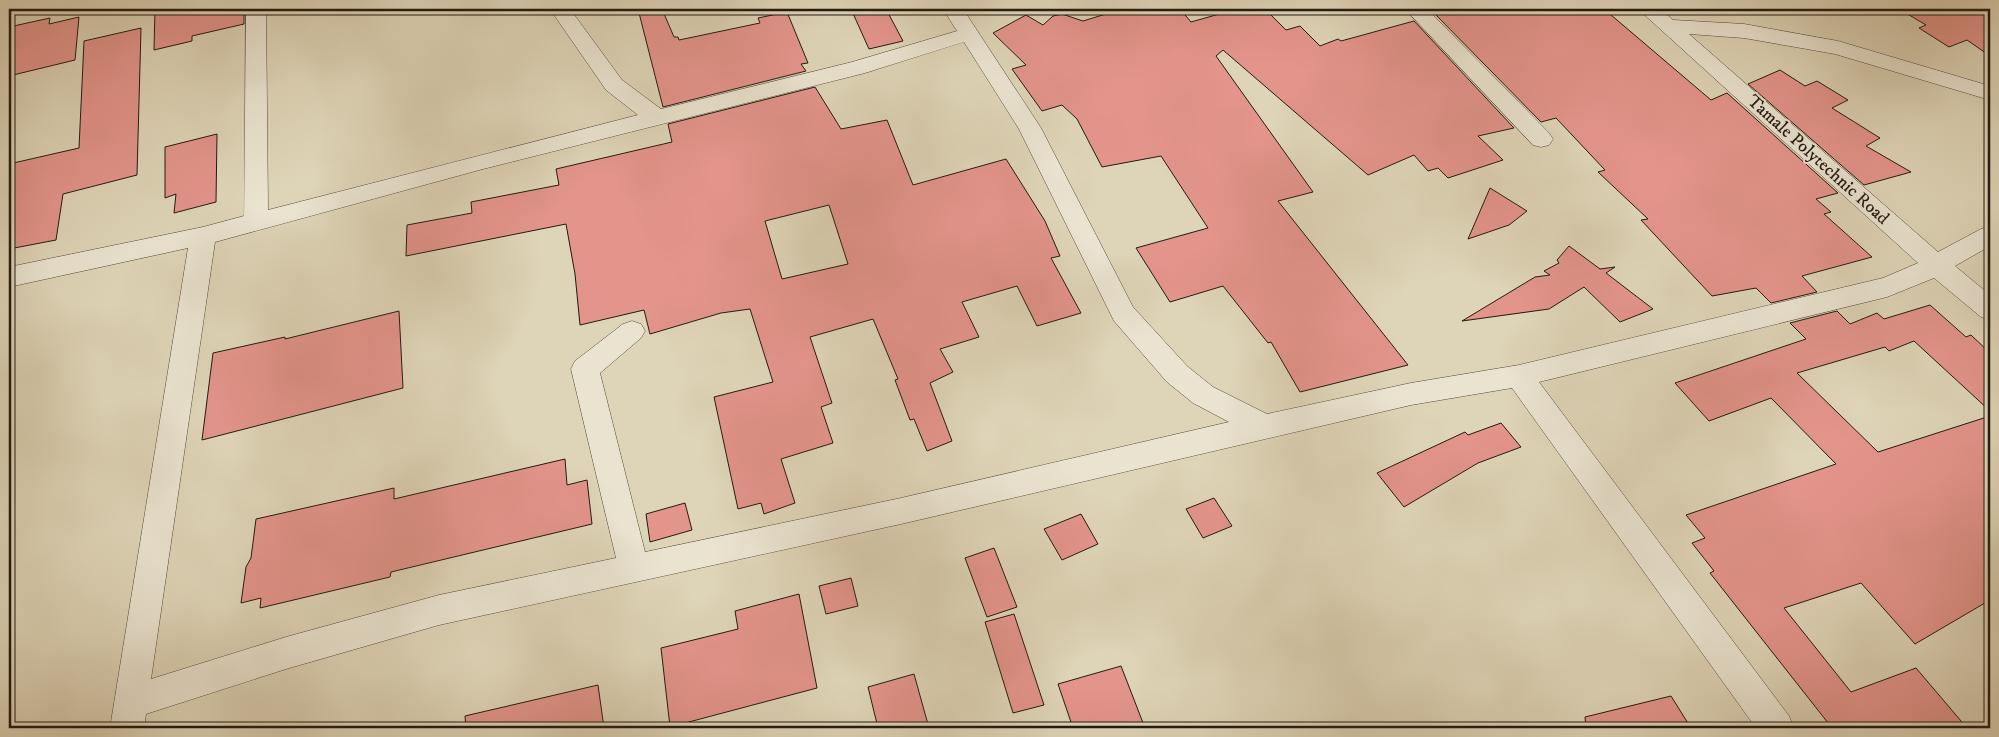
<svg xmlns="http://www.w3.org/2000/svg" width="1999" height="737" viewBox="0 0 1999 737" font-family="'IM FELL DW Pica',serif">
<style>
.building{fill:#e3948b;stroke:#231a12;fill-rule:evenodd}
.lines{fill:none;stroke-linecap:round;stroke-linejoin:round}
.minor-casing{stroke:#52483b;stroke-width:1}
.minor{fill:#eae3d0;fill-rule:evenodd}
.labels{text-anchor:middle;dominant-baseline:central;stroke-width:4;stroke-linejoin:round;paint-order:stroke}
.street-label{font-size:18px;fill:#231a12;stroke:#eae3d0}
</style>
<rect width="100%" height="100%" fill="#ded4b7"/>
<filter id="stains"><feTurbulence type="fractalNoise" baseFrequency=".004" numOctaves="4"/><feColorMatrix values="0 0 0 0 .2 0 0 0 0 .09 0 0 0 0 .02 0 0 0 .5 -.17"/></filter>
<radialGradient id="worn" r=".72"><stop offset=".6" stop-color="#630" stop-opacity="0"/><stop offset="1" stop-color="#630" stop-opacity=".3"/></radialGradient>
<g class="building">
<polygon points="155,9 244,9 244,24 192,36 192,41 154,50"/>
<polygon points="638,9 662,9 674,37 678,37 679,40 760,23 758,18 787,12 808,63 801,64 806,71 663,107"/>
<polygon points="851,9 886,9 903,41 869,49"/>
<polygon points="1122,9 1180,9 1191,22 1237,9 1265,9 1286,30 1300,26 1320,46 1338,39 1341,41 1414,21 1514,128 1478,136 1503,160 1448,178 1438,168 1428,171 1414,155 1368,175 1223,50 1216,56 1313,192 1278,201 1408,365 1300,392 1271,342 1268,343 1223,286 1170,302 1136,248 1208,228 1161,156 1102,167 1077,119 1062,105 1042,111 1012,69 1026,65 993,33 1026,15 1043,25 1053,16 1062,14 1083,21"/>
<polygon points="1460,9 1604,9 1711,100 1727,93 1838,193 1816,199 1831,212 1824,214 1872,257 1802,276 1817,292 1771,303 1756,288 1712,296 1641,220 1648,219 1598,172 1605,170 1556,118 1541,122 1436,15"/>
<polygon points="1899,9 1990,9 1990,56 1967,40 1949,47 1919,28 1926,25"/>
<polygon points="79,17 75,60 9,76 9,27 50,18 49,24"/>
<polygon points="141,28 137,175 63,194 56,240 9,249 9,164 79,148 84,41"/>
<polygon points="1780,70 1805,86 1817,81 1848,100 1832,108 1880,138 1866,146 1911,172 1864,185 1748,84"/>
<path d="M815 87 841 129 887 120 913 185 1006 159 1045 221 1060 256 1051 258 1081 313 1037 326 1017 286 962 302 979 337 940 349 953 372 930 383 952 441 927 451 914 419 910 420 895 380 898 379 873 319 810 337 832 403 821 407 833 443 781 459 795 503 764 514 761 503 738 509 714 397 773 382 750 309 721 313 650 334 644 310 580 325 575 274 566 224 406 256 407 225 472 213 471 202 559 185 556 169 672 142 668 124ZM829 205 848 264 782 279 765 221Z"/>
<polygon points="217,134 216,202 174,213 176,194 165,198 165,147"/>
<polygon points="1490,188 1527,211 1509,225 1468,239"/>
<polygon points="1569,246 1600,269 1615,267 1606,273 1653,309 1620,322 1584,287 1549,309 1462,321 1535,277 1550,275 1544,271 1559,263 1557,260"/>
<polygon points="1930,305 1966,337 1971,335 1990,353 1990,411 1914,341 1889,351 1885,347 1797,373 1878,452 1990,416 1990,600 1915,644 1861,583 1784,608 1851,692 1916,668 1967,728 1832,728 1710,573 1714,571 1692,543 1705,538 1686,515 1836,464 1771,398 1709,421 1675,383 1806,339 1790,323 1837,311 1850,324 1877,313 1884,319"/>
<polygon points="399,311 403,388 202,440 213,353 285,337 285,339"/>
<polygon points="1501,423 1521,447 1478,463 1404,507 1377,473 1465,432 1468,435"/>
<polygon points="565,459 567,485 587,480 592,524 391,572 390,577 260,608 261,598 241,603 246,567 251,558 256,519 394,488 394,499"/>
<polygon points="1214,498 1232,526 1203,538 1186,509"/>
<polygon points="685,503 692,530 650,542 646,514"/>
<polygon points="1081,514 1098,544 1062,560 1044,529"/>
<polygon points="994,548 1017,607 987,617 965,558"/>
<polygon points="851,578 858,606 826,614 819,586"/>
<polygon points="799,594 817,688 670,727 661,648 738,629 735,611"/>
<polygon points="1014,614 1044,705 1013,713 985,622"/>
<polygon points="1121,666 1145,728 1073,728 1058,684"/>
<polygon points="914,674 929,728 878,728 868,687"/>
<polygon points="598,685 604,728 466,728 465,716"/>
<polygon points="1671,696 1691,728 1586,728 1585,717"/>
</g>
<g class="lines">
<g class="minor-casing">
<g id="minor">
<path d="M246 9H266L268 210 638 115 606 90 550 9H570L622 80 661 109 852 62 957 31 943 9H963L1041 128 1133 307 1187 366 1213 387 1267 414 1411 383 1519 365 1883 278 1918 263 1638 9H1660L1673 20 1744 24 1838 41 1990 86V100L1835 54 1744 38 1689 34 1938 252 1981 229 1990 226V246L1955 266 1990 295V320L1981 317 1934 278 1887 297 1539 382 1789 716 1794 728H1756L1512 388 1411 405 901 524 439 625 286 669 146 714 144 728H110L188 248 9 287V267L203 227 244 216ZM964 42 1019 129 1114 321 1167 382 1193 403 1229 422 901 498 645 552 600 373 641 338 645 331 641 324 632 321 623 324 575 361 571 369 616 558 439 595 286 637 151 679 215 242 483 169 865 73Z"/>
<polygon points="1405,9 1427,9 1549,133 1553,139 1549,145 1541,147 1533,145"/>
</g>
</g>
<use href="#minor" class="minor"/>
</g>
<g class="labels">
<g class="street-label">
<text transform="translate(1818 160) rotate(42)">Tamale Polytechnic Road</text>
</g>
</g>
<rect width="1999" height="737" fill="none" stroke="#ded4b7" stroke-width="30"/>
<rect x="10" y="10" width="1979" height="717" fill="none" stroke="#231a12" stroke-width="2.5"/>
<rect x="15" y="15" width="1969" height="707" fill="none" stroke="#231a12"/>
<rect width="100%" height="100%" filter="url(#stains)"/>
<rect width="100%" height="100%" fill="url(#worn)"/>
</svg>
